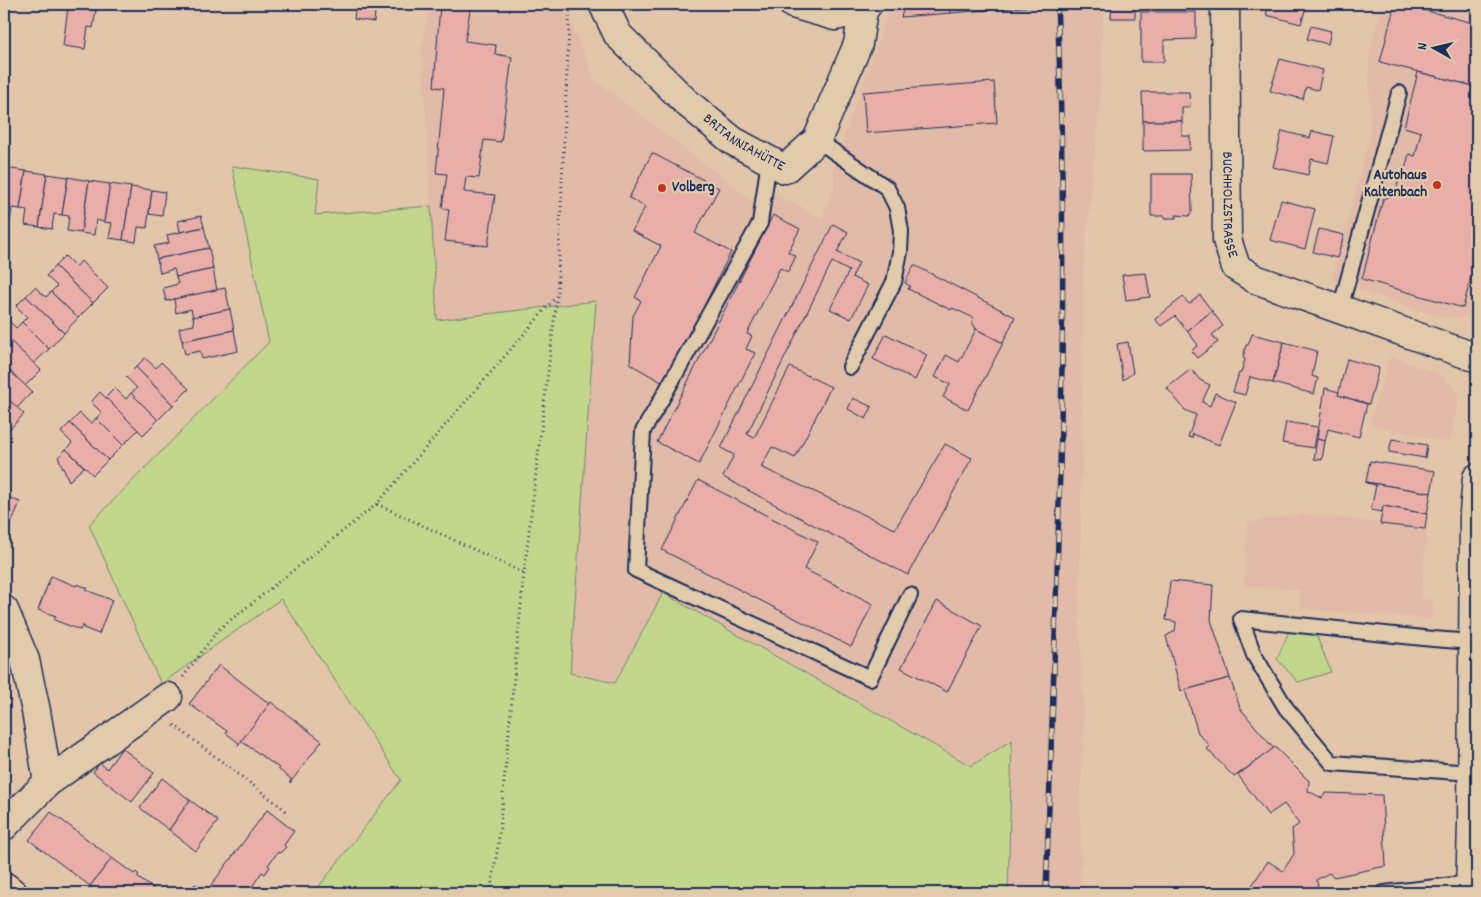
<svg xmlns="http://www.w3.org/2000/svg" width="1481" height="897" viewBox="0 0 1481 897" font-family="Dekko,sans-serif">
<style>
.built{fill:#e1bba8}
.green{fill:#c3d78c;stroke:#6f8375}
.building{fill:#e9aea7;stroke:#1b2f5e}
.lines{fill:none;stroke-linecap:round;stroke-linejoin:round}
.lane-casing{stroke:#1b2f5e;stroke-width:18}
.street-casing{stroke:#1b2f5e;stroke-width:31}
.secondary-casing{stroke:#1b2f5e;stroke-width:31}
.path{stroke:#1b2f5e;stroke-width:3;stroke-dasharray:1 4;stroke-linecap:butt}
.lane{stroke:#e2cbab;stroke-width:14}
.street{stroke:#e2cbab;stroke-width:28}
.secondary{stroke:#e2cbab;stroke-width:28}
.rail-casing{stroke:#1b2f5e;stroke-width:5.5}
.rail{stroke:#e2cbab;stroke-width:4;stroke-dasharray:11;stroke-linecap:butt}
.poi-dot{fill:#c8321e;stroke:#e2cbab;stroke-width:2}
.labels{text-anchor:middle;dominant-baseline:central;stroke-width:4.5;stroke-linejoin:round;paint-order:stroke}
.street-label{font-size:15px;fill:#1b2f5e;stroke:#e2cbab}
.poi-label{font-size:15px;font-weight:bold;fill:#1b2f5e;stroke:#e2cbab;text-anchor:end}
</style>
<rect width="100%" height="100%" fill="#e3c5aa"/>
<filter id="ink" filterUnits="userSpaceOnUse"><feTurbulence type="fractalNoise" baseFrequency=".02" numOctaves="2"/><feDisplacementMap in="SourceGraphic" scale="10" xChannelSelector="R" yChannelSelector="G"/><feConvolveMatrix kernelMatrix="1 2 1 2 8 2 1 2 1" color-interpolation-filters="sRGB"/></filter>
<g filter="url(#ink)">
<g class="built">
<polygon points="429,4 563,4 595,80 754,202 764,189 822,218 834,187 833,168 891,4 1103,4 1102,80 1083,273 1080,626 1084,722 1080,803 1081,893 1008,893 1011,740 972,766 663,593 614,683 570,673 596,302 437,320 422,49"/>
<polygon points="1382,4 1477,4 1477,310 1460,318 1445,318 1424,312 1332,280 1370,134 1369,55"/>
<polygon points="1390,357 1438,374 1445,378 1456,390 1459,396 1450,443 1369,424"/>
<polygon points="1304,514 1427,529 1421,599 1433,600 1433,619 1301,609 1300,590 1244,585 1248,522"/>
</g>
<g class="green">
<polygon points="232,166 319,179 315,215 431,206 437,320 596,301 570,673 615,683 663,593 971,766 1012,740 1008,893 314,893 401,780 281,599 161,684 89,525 269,342"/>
<polygon points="1290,629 1315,632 1331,672 1298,682 1277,659"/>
</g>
<g class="building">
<polygon points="356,4 376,4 374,22 354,19"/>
<polygon points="440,4 471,4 465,41 496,45 495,54 512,57 501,142 484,140 479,178 466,177 464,192 495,195 488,246 445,241 449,209 442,208 447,174 436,173 444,88 434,87"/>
<polygon points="905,4 950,4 951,13 901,17"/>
<polygon points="950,4 1035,4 1035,6 951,13"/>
<polygon points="1112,4 1135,4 1135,18 1111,18"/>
<polygon points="1269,4 1307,4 1301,24 1266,15"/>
<polygon points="1395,4 1401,4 1477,24 1477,87 1380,62"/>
<polygon points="68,7 96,10 93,28 88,27 85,49 63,46"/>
<polygon points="1141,12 1196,12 1196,39 1164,40 1164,62 1141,62"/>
<polygon points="1311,26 1331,31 1328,44 1307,39"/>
<polygon points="1280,59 1323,70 1318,90 1306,87 1303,99 1270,91"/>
<polygon points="1418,72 1477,87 1477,254 1463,308 1362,279 1383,199 1395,194 1400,175 1403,176 1409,154 1415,156 1421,132 1404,127"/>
<polygon points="994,82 997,123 866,133 863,92"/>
<polygon points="1142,92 1189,92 1190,107 1182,107 1182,121 1143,121"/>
<polygon points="1143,121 1182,121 1182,136 1190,136 1190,150 1143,151"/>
<polygon points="1282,131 1310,138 1312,131 1334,136 1328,163 1311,159 1308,175 1273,167"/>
<polygon points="652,153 719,188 695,233 731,252 665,384 630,364 633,316 641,301 635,297 661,246 632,231 645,207 629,198"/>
<polygon points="5,168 26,171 20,209 12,208 10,222 4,222"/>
<polygon points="26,171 47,174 39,227 25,225 27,210 20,209"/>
<polygon points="47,174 68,177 62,215 54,214 52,229 39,227"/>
<polygon points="1151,174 1191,174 1192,212 1189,216 1176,215 1176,218 1165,218 1165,216 1151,216"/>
<polygon points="68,177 89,181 81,233 67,231 69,216 62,215"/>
<polygon points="89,181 110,184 104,222 96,220 94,235 81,233"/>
<polygon points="110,184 131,187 123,240 109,238 112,223 104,222"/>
<polygon points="131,187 152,190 147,228 138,227 136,242 123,240"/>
<polygon points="152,190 165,192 162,216 149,214"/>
<polygon points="1281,200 1315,209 1305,249 1270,240"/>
<polygon points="773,215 800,229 788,252 796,256 788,272 780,268 747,334 752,336 746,349 755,353 699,464 657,442"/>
<polygon points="201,216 204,227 180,232 178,221"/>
<polygon points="833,224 848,232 837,252 859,263 852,277 868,285 851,319 830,309 849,271 832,262 747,434 754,438 790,367 831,387 795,458 772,447 761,467 895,529 945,444 972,458 908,575 723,477 734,455 721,448"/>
<polygon points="204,227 209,248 157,259 154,246 169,243 167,235"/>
<polygon points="1319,229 1344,235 1337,258 1313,252"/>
<polygon points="209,248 213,269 176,277 174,269 160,273 157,259"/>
<polygon points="65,256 76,267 81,261 108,288 93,303 55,266"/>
<polygon points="914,265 1015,317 1003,343 976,329 972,322 974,318 952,308 951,310 908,289 910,286 905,283"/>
<polygon points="55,266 93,303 78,318 51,292 57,286 46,276"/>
<polygon points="213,269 217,290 166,301 163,288 178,284 176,277"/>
<polygon points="1146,273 1150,297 1126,300 1122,275"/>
<polygon points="35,287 46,297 51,292 78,318 64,333 26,296"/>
<polygon points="225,288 230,309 193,317 191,309 176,313 174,299"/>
<polygon points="1200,295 1212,311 1187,331 1175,316 1161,326 1155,319 1183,297 1189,304"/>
<polygon points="26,296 64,333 49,349 22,322 27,317 16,306"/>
<polygon points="230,309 234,330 182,341 179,328 194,325 193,317"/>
<polygon points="1212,311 1223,326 1212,335 1218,342 1197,358 1191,351 1198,345 1187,331"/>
<polygon points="5,317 16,328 22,322 49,349 33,364 4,335 4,318"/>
<polygon points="976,329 1003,343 968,410 943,397 950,384 935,377 946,355 959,362"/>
<polygon points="234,330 238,351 202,359 200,351 185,354 182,341"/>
<polygon points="886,334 927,355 915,380 873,359"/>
<polygon points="1252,334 1284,342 1273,383 1250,377 1245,395 1233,392 1239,373 1241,373 1245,359 1243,358 1246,345 1248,345"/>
<polygon points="4,335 41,370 25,386 4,365"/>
<polygon points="1128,342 1133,373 1123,380 1117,344"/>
<polygon points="1284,342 1317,351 1312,376 1318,378 1314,394 1273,383"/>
<polygon points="145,358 156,368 161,362 189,389 173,405 136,367"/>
<polygon points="1347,359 1379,368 1369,404 1338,395"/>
<polygon points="5,366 32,392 17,408 4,395"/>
<polygon points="136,367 173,405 158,420 131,393 137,388 126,377"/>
<polygon points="1191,369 1200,380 1210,385 1202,402 1210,406 1215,393 1236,402 1219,445 1193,434 1192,438 1188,437 1196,415 1185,410 1167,388"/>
<polygon points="115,388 126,399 131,393 158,420 143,435 105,398"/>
<polygon points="1325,388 1339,392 1338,395 1367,404 1359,437 1328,429 1325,441 1317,439"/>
<polygon points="100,392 138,430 123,445 96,418 102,413 91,402"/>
<polygon points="4,395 24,414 9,430 4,425"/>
<polygon points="853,398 872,407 866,419 848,409"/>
<polygon points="80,413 91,424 96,418 123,445 108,460 70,423"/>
<polygon points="1286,422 1318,427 1314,448 1282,443"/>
<polygon points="70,423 108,460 93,475 66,449 72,443 61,432"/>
<polygon points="1317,439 1325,441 1322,460 1314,459"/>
<polygon points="1392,439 1427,445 1425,458 1389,452"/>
<polygon points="66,449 84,467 69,481 58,457"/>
<polygon points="1370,461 1435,471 1431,493 1366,482"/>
<polygon points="698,480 818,542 804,569 873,604 851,647 662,550"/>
<polygon points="1366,482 1431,493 1427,514 1383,506 1382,512 1371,510 1376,485 1366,483"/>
<polygon points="4,496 20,502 6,536 4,535"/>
<polygon points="1383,506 1427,514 1425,529 1380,524"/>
<polygon points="51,576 76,586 77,584 88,588 86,590 112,600 99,634 83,628 84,626 82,626 80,630 54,620 56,616 38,610"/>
<polygon points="1170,581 1213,585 1211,620 1230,678 1181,691 1166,636 1175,631 1176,622 1166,620"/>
<polygon points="937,601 982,626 947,692 901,668"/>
<polygon points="219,665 270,704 238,746 239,743 226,733 227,731 189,704"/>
<polygon points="1230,678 1240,708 1274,749 1234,777 1207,749 1210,746 1198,733 1185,690"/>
<polygon points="271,702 322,741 290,783 291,779 278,769 279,768 241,741"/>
<polygon points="1275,747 1309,781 1308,791 1322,798 1326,793 1382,795 1386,866 1334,877 1329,873 1316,880 1318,885 1311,893 1247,893 1268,861 1283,871 1294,854 1292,829 1299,824 1284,804 1268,815 1238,775"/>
<polygon points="122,748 154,773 132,802 93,772 100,763 107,769"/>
<polygon points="162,778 190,800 169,830 140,808"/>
<polygon points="190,800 218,821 196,851 169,830"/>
<polygon points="267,810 294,831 284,845 286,847 280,853 278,852 268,865 270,867 265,874 262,872 253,885 254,887 250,893 191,893 189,892 195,884 206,892"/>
<polygon points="51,812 112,858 90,886 29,840"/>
<polygon points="112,858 134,874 136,872 139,875 137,877 159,893 99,893 90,886"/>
</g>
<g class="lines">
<g class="lane-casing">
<g id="lane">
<polyline points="817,140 887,188 897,208 901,231 900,252 894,282 850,367"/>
<polyline points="769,160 760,223 660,402 643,431 636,570 870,678 910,595"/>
<polyline points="1340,309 1399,93"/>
<polyline points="1472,773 1332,763 1286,708 1254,655 1241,619 1433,639 1473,642"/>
<polyline points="1384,893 1471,883"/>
</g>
</g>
<g class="street-casing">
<g id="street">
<path id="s1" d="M603 4 618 35 686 102 733 141 785 169 817 140 858 44 863 10"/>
<polyline points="4,610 25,660 36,711 48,782 4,826"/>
<polyline points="48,782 168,697"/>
<polyline points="4,886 13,893"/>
</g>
</g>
<g class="secondary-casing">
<g id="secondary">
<polyline points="793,4 835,16 863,10 868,4"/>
<path id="s2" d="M1225 4 1227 240 1236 267 1255 279 1477 358"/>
<polyline points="1470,893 1472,824 1474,512 1477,478"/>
</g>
</g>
<g class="path">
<polyline points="377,504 524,573"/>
<polyline points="183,677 218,630 377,504 556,297"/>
<polyline points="174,725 289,813"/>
<polyline points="490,893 498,846 524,573 557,296 570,4"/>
</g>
<use href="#lane" class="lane"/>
<use href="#street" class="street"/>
<use href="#secondary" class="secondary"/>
<g class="rail-casing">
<path id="rail" d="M1046 893C1056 597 1071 300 1057 4"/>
</g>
<use href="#rail" class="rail"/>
</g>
</g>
<g class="poi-dot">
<circle cx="1437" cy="185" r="5"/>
<circle cx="662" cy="188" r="5"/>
</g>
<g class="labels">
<g class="street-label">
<text stroke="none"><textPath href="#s1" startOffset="201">BRITANNIAHÜTTE</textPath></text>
<text stroke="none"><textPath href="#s2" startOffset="201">BUCHHOLZSTRASSE</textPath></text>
</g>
<g class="poi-label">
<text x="1427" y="176">Autohaus<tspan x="1427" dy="17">Kaltenbach</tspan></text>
<text x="672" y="188" text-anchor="start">Volberg</text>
</g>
</g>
<rect width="1481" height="897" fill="none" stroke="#e2cbab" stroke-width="20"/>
<rect x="10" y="10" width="1461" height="877" fill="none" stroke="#1b2f5e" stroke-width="2" filter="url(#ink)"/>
<g transform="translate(1434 48) rotate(278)" stroke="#e2cbab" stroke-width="4" paint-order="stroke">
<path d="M0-4L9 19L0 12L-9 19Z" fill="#1b2f5e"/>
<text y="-8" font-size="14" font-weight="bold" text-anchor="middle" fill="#1b2f5e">N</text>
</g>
</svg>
